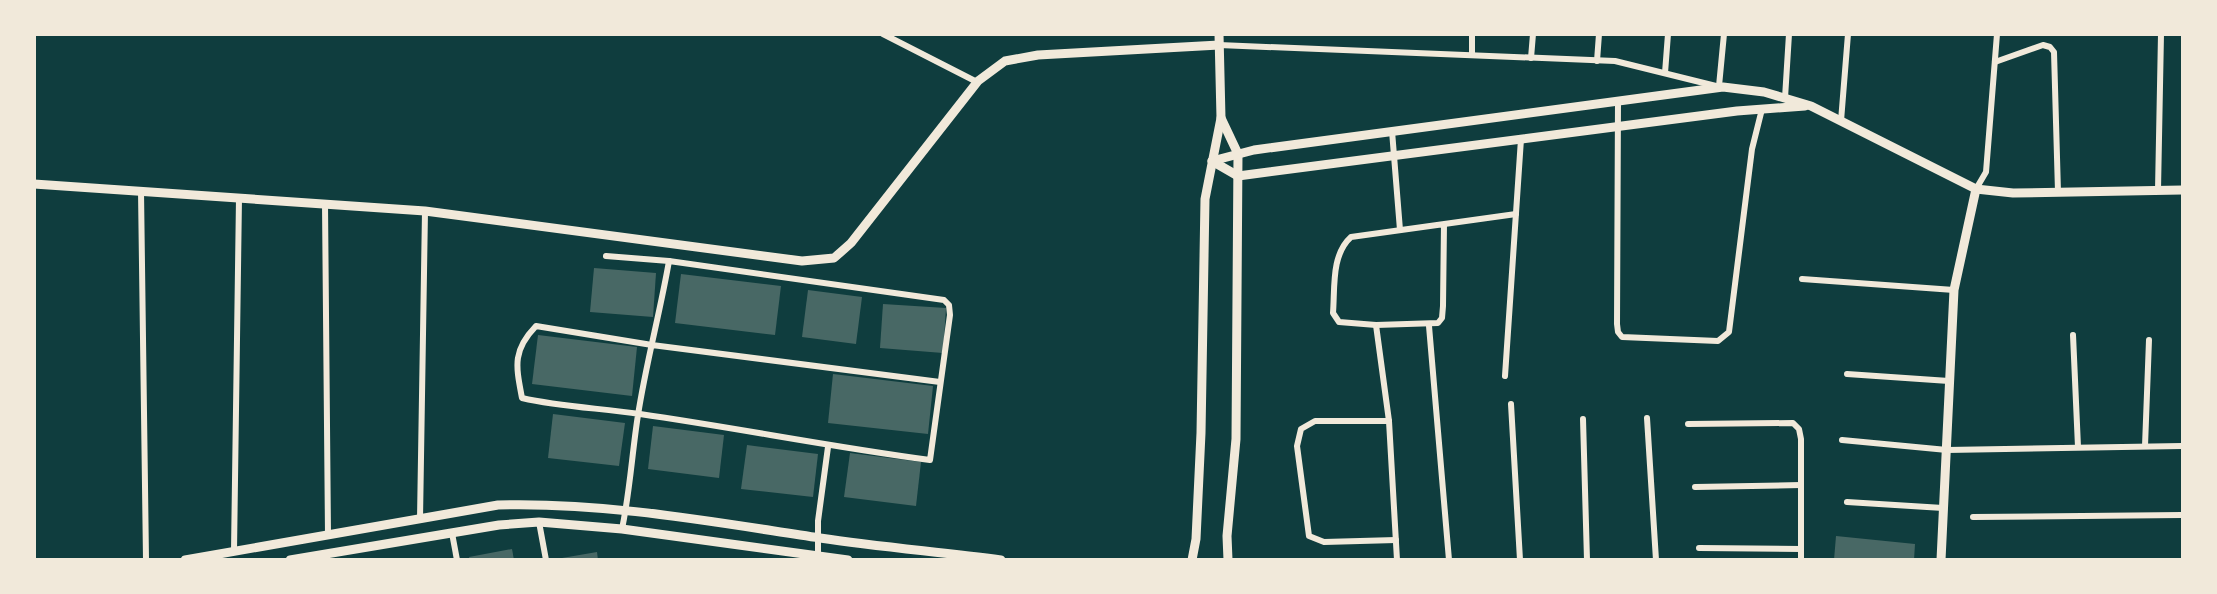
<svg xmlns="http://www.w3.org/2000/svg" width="2217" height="594" viewBox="0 0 2217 594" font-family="Signika,sans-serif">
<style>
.building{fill:#486865}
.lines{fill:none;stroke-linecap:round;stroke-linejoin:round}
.minor{stroke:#f1e9da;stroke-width:6}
.tertiary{stroke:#f1e9da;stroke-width:9}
</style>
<rect width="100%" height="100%" fill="#0f3d3e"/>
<g class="building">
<polygon points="594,268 656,273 653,317 590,312"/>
<polygon points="681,274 781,286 775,335 675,323"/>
<polygon points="808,290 862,297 856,344 802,337"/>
<polygon points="883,304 946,308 943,353 880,348"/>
<polygon points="538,335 637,347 632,396 532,384"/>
<polygon points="833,374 933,386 928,434 828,423"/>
<polygon points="553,414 625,423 619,466 548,458"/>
<polygon points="653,426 724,435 719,478 648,469"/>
<polygon points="747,445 818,454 813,497 741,489"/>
<polygon points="850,453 921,462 916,506 844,497"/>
<polygon points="1836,536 1915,544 1914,560 1834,560"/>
<polygon points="512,549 514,560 470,560 469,557"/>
<polygon points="597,552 598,560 562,560 562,558"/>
</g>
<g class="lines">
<g class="minor">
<polyline points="883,34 977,82"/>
<polyline points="1219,45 1615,61 1716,86"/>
<polyline points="1472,55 1472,34"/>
<polyline points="1531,58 1533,34"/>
<polyline points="1597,61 1599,34"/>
<polyline points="1995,62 2043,45 2050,47 2054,52 2058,192"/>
<polyline points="1665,73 1668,34"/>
<polyline points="1719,86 1724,34"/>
<polyline points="1785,98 1789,34"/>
<polyline points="1618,101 1617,324 1618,332 1622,337 1718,341 1729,332 1752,149 1762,109"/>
<polyline points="1841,121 1848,34"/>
<polyline points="1392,131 1400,230"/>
<polyline points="1976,189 1986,172 1997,34"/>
<polyline points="2158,190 2161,34"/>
<polyline points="141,191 146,560"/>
<polyline points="325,204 328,535"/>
<path d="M1444 224 1443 306 1442 318 1438 323 1376 325 1339 322 1333 313C1335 288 1331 255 1351 237L1516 214"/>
<polyline points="606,256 669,261"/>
<polyline points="1802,279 1954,290"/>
<polyline points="1376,325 1389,421 1397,560"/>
<polyline points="1429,326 1449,560"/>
<polyline points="2073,335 2078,447"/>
<polyline points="1847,374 1949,381"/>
<polyline points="1505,376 1521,139"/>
<polyline points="1511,404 1520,560"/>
<polyline points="1647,418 1656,560"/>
<polyline points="1583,419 1587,560"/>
<polyline points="1389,421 1315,421 1301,429 1297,446 1309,536 1324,542 1396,540"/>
<polyline points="1688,424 1793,423 1799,429 1801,439 1801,560"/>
<polyline points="1842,440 1947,450 2182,446"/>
<polyline points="2145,446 2149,340"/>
<polyline points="1695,487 1801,485"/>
<polyline points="1847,502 1943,508"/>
<polyline points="1973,517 2182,515"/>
<polyline points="420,519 425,211"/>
<polyline points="539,522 546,560"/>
<path d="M622 529C630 491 632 453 638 415 646 363 660 313 669 261L944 300 949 305 950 315 930 460C832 447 737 428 640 414 600 408 561 407 522 398 516 366 512 351 536 326L652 345 940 382"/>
<polyline points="452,533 457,560"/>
<polyline points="1699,548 1801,549"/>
<polyline points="234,551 239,198"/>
<polyline points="818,556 818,521 828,447"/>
</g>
<g class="tertiary">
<polyline points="1221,118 1238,154 1236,439 1227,536 1228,560"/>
<polyline points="1212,161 1254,150 1723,87 1764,92 1811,106 1976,189 2013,193 2182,190"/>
<polyline points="1212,161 1238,176 1737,111 1805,106"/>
<polyline points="34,184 425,211 802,261 834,258 851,243 978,81 1005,61 1038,55 1219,45"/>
<path d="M185 560 498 505C606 502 713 522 820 538 880 547 941 552 1001 560"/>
<polyline points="290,560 499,525 539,522 622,529 848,560"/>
<polyline points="1192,560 1196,539 1201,433 1205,199 1221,118 1219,34"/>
<polyline points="1941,560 1954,290 1976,189"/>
</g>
</g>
<rect width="2217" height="594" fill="none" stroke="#f1e9da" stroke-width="72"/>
</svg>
